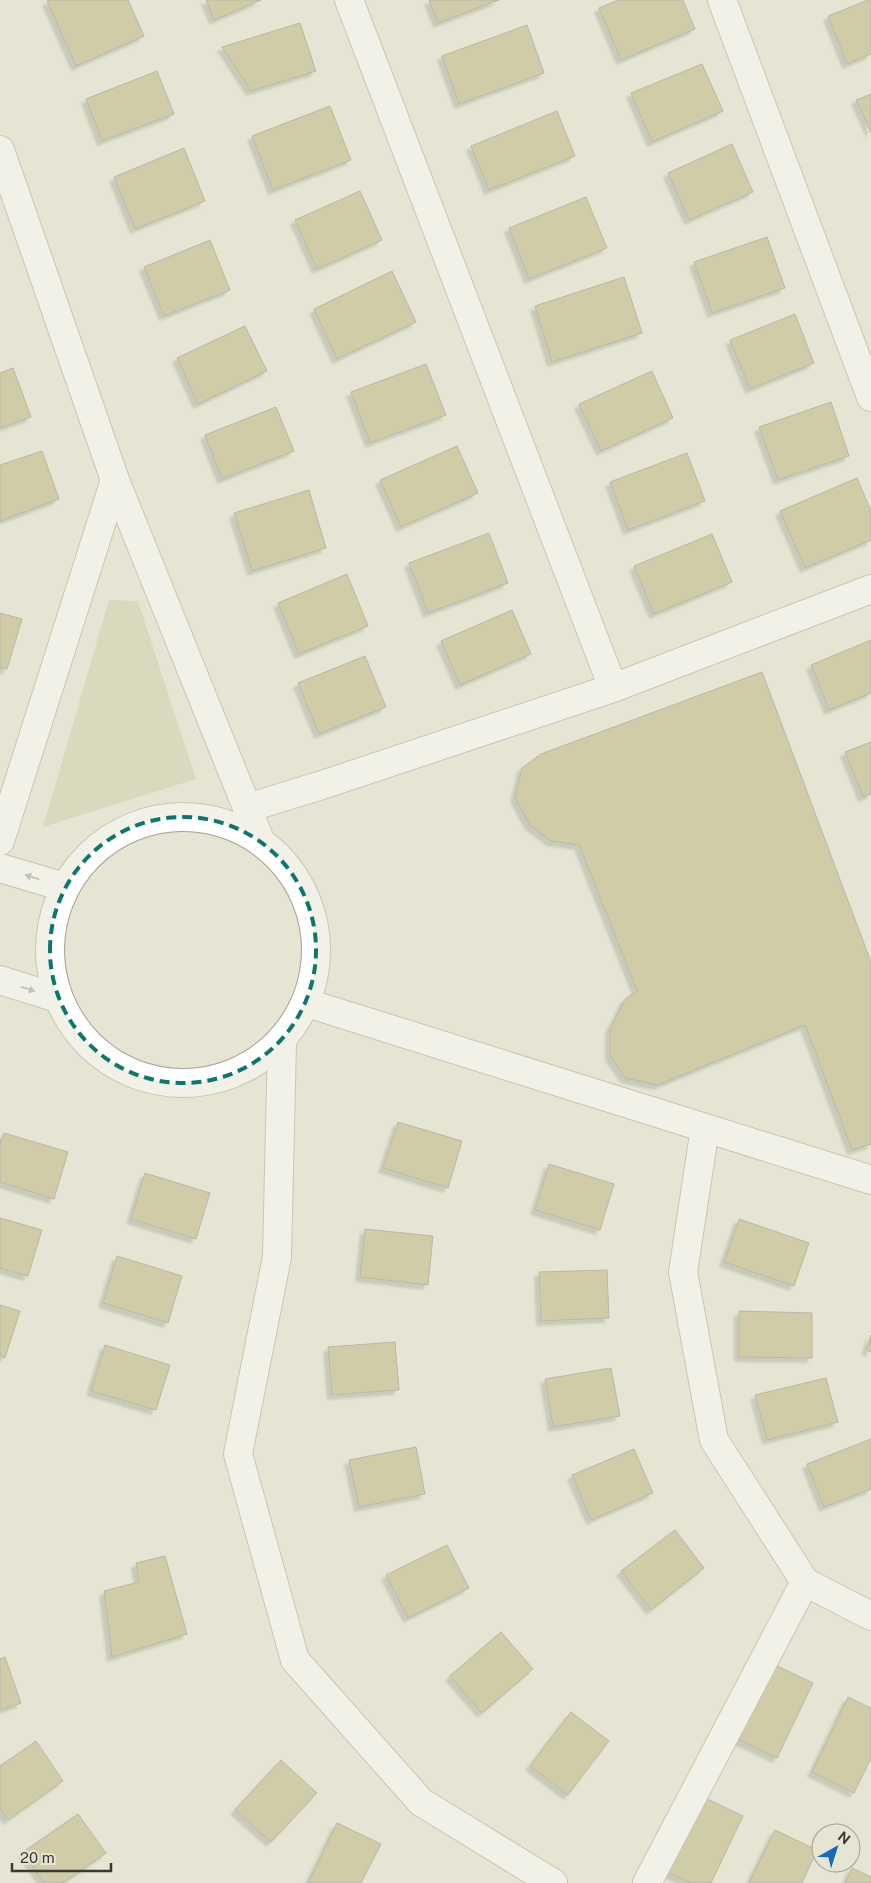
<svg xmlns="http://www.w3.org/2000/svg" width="871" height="1883" viewBox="0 0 871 1883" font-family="'Public Sans',sans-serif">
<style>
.green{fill:#cdcaa4}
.building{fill:#b4ae72;stroke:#818070;filter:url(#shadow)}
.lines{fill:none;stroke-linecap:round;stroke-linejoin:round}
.minor-casing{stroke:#a2a090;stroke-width:30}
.minor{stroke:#fff;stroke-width:28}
.oneway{fill:#9c9c99}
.marked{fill:none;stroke:#0f766e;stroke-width:4;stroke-dasharray:10 6;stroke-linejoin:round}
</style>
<defs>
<filter id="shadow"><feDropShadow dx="-4.5" dy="4.5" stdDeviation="1" flood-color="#0004"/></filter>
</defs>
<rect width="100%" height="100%" fill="#e6e5d3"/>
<polygon class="green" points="109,600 138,601 196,779 43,827"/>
<g class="building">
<polygon points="51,0 128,0 144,36 76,66 47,1"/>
<polygon points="206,0 261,0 214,20"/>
<polygon points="429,0 499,0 438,23"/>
<polygon points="618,0 683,0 695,29 621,60 599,8"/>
<polygon points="868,0 871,0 871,54 847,64 828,16"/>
<polygon points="300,23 316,71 251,91 222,47"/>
<polygon points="527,25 544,73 459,104 442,56"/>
<polygon points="702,64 723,111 652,142 631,93"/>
<polygon points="157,71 174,114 102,141 86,99"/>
<polygon points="871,94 871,133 856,100"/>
<polygon points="330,106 351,160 273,190 252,136"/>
<polygon points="557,111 575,156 489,190 471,146"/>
<polygon points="732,144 753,192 689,220 668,173"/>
<polygon points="184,148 205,201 135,229 114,177"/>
<polygon points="360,191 382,240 317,269 295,220"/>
<polygon points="586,197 607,248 529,279 509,228"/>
<polygon points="767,237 785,288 712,313 694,262"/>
<polygon points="210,240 230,290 164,316 144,267"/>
<polygon points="392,271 416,322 337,359 314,309"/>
<polygon points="624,277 642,333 552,362 535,306"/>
<polygon points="795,314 814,363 750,389 730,340"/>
<polygon points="245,326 267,371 198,404 177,358"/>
<polygon points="426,364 446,415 370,443 351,392"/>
<polygon points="13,368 31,417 0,428 0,373"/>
<polygon points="652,371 673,418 601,451 579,404"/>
<polygon points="831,402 849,456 778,480 759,427"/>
<polygon points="276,407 294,451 222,479 205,435"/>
<polygon points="457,446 478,493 401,527 380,480"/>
<polygon points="42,451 59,499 0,521 0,465"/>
<polygon points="687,453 705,501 628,530 610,482"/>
<polygon points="857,478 871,511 871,540 805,568 780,511"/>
<polygon points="309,490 326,548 252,571 234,513"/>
<polygon points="489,533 508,583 428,613 409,563"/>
<polygon points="712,534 732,582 654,614 634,566"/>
<polygon points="347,574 368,626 299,654 278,603"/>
<polygon points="512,610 531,654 460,685 441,641"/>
<polygon points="0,613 22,619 7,669 0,667"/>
<polygon points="871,640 871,693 829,710 811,665"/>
<polygon points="365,656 386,707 319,734 298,683"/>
<polygon points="762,672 871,962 871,1144 852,1150 805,1025 658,1085 625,1078 610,1056 610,1029 625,999 637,991 579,845 551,841 530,825 515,798 522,768 541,754"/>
<polygon points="871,742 871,794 863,797 845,752"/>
<polygon points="398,1122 462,1141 448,1188 383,1168"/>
<polygon points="4,1133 68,1152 54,1199 0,1182 0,1144"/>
<polygon points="549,1164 614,1184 600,1230 535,1210"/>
<polygon points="145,1173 210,1193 196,1239 131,1219"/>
<polygon points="0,1218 42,1230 28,1276 0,1268"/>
<polygon points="739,1219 809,1243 794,1286 724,1262"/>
<polygon points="365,1229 433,1236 428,1285 360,1277"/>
<polygon points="117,1256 182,1276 168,1323 103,1303"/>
<polygon points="607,1270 609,1318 541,1321 539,1272"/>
<polygon points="0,1305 20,1311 5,1358 0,1356"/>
<polygon points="739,1311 812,1313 812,1358 739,1357"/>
<polygon points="871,1335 871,1352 866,1350"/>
<polygon points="395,1342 399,1390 332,1395 328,1347"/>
<polygon points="105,1345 170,1365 156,1410 91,1391"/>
<polygon points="611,1368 620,1416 553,1427 545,1379"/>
<polygon points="826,1378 838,1422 767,1440 755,1395"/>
<polygon points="871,1439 871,1489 824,1507 807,1464"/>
<polygon points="416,1447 425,1494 359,1507 349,1460"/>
<polygon points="634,1449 653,1493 591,1520 572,1475"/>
<polygon points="675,1530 704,1568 651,1610 621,1571"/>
<polygon points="447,1545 469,1588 408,1618 386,1575"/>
<polygon points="165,1556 187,1634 112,1657 104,1591 139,1582 136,1563"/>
<polygon points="501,1632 533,1669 482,1713 450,1676"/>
<polygon points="5,1657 21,1703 0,1710 0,1659"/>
<polygon points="771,1663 813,1683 777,1758 735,1738"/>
<polygon points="848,1697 871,1708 871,1758 854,1793 812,1772"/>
<polygon points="571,1712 609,1741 568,1795 530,1766"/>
<polygon points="36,1741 63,1781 8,1820 0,1809 0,1766"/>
<polygon points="281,1760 317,1793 271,1842 235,1810"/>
<polygon points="701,1796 743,1816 711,1883 690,1883 664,1871"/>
<polygon points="78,1814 106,1853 63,1883 44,1883 23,1852"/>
<polygon points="337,1823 381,1844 361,1883 308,1883"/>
<polygon points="775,1830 817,1850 802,1883 749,1883"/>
<polygon points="852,1868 871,1877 871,1883 845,1883"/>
</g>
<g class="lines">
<g class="minor-casing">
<g id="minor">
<polyline points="349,0 613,688"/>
<polyline points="722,0 871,397"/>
<polyline points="0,150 115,480 260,840"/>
<polyline points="247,808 319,786 613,688 871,589"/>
<circle cx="183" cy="950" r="133"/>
<polyline points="0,841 115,480"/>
<polyline points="0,868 64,887"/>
<polyline points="0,980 57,998"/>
<polyline points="307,1003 871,1180"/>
<polyline points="282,1041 277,1257 238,1454 295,1660 421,1802 553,1883"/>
<polyline points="705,1128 683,1272 714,1440 805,1582 871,1616"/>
<polyline points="647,1883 805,1582"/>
</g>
</g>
<use href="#minor" class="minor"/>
</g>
<defs><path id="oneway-solid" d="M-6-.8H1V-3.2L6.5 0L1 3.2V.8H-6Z" transform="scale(1.25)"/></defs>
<g class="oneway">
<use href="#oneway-solid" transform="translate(32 877) rotate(-163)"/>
<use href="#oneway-solid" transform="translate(28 989) rotate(17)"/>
</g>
<path d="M0 0H871V1883H0ZM50 950a133 133 0 1 1 266 0a133 133 0 1 1-266 0Z" fill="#e6e5d3" fill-opacity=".55" fill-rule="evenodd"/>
<path class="marked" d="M50 950a133 133 0 1 1 266 0a133 133 0 1 1-266 0Z"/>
<g transform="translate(836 1848) rotate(39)"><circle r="24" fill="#e6e5d3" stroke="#a1a193"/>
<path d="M0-4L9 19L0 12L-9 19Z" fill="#1b68b7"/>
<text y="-8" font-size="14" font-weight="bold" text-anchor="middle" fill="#3a3a33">N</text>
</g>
<path d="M12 1863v8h99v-8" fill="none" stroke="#3a3a33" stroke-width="2.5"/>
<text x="20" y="1863" font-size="15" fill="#3a3a33" stroke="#e6e5d3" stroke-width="4" paint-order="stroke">20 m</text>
</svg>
